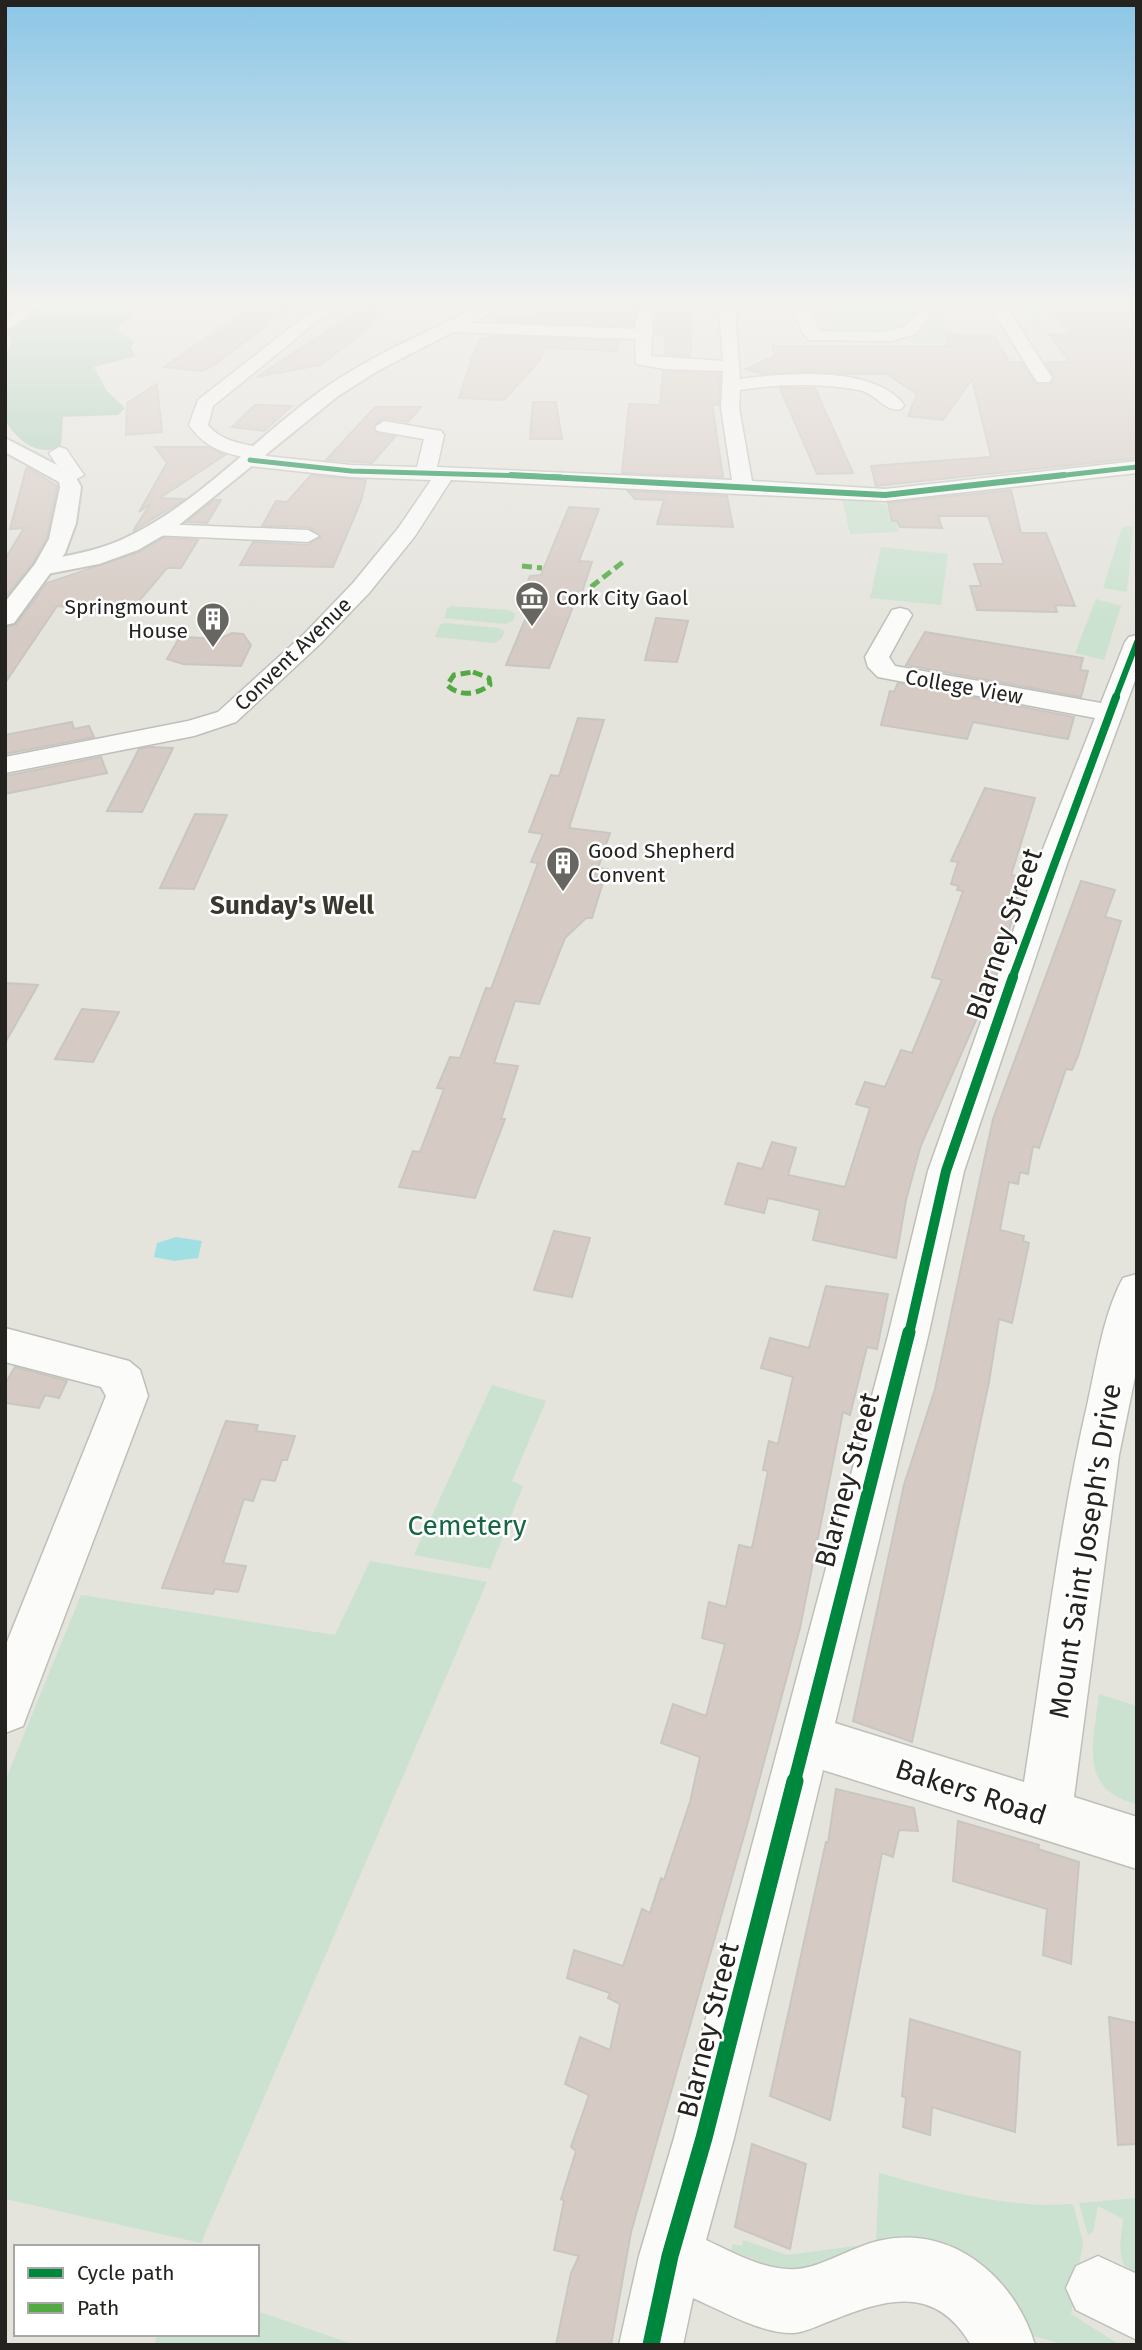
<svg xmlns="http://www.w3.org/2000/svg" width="1142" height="2350" viewBox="0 0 1142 2350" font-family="'Fira Sans',sans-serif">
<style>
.green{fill:#cbe2d0}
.forest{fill:#a7ccb4}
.water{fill:#a0e0e3}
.building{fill:#d6cac4;stroke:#c9c6c2;stroke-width:2}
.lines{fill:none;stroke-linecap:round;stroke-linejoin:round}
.minor-casing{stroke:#bfbfb9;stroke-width:3}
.tertiary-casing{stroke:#bfbfb9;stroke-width:4}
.secondary-casing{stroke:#bfbfb9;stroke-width:4}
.minor{fill:#fbfbfa;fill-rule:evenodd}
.tertiary{fill:#fbfbfa;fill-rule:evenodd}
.secondary{fill:#fbfbfa;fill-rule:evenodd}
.quiet{stroke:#53aa43;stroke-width:5;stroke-dasharray:10 5;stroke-linecap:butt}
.cycleway-far5-casing{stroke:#fff;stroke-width:7}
.cycleway-far4-casing{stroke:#fff;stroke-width:9}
.cycleway-far3-casing{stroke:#fff;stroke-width:11}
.cycleway-far2-casing{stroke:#fff;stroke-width:15}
.cycleway-far1-casing{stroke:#fff;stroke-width:18}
.cycleway-casing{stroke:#fff;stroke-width:21}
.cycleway-far5{stroke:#00873e;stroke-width:5}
.cycleway-far4{stroke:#00873e;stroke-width:6}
.cycleway-far3{stroke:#00873e;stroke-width:8}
.cycleway-far2{stroke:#00873e;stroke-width:10}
.cycleway-far1{stroke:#00873e;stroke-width:13}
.cycleway{stroke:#00873e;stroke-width:17}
.labels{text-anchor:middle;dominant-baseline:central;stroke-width:5;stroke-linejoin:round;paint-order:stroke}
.far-poi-label{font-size:21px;fill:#24231f;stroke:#fff;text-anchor:start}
.far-street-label{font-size:21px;fill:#24231f;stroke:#fff}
.neighbourhood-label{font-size:26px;font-weight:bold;fill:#3b392f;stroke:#fff}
.near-street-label{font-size:28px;fill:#24231f;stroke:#fff}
.near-park-label{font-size:28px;fill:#176744;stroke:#fff}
</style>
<rect width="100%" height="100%" fill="#e4e3dc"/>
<g class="green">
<polygon points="893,301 922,301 912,306 901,330 887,334 884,330 851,330 853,335 820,332 817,329 830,328 823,313 810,313 835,306 837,309 897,309"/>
<polygon points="1087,303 1089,306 1032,306 1052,332 1038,332 1022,311 1008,309 1015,304"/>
<polygon points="946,304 989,306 990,310 943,309 948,344 918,344 910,340 921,332 933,310"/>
<polygon points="842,498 885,504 887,508 893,508 899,532 850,534"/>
<polygon points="1133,526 1127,592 1103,588 1122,527"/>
<polygon points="881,547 948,554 941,605 870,598"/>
<polygon points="1096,599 1121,606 1104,660 1075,653"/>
<polygon points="452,606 508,610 515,613 514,620 506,624 444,618 447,608"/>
<polygon points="445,623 498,628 505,631 502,638 495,643 435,637 440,625"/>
<polygon points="492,1385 546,1401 512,1481 523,1486 490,1569 414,1555"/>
<polygon points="370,1561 487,1582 201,2243 5,2199 5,1781 81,1595 335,1635"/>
<path d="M1099 1694 1137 1706V1804C1077 1790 1094 1741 1099 1694Z"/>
<path d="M879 2173C940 2190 1009 2209 1073 2204L1083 2242 1071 2314 1120 2345H1067L1025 2334 876 2243Z"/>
<path d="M1137 2198V2277C1114 2263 1121 2243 1123 2219L1098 2206 1093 2232 1088 2235 1079 2203Z"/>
<polygon points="743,2240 787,2255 871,2244 796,2271 783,2271 731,2250 733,2244 742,2246"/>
<polygon points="257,2311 355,2345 154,2345 157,2334 257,2334"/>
</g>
<path class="forest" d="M46 301H141L137 310 117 329 134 341 131 348 136 356 94 367 106 390 125 408 118 415 63 417 61 446C39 458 17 441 5 420V357L12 341 7 332Z"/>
<polygon class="water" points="176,1237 202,1241 198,1258 174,1261 154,1257 157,1243"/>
<g class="building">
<polygon points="261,301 298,301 215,365 202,371 164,367"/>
<polygon points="372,301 383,317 320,365 257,377"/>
<polygon points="537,301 692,301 690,356 665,354 666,335 655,334 656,312 646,305 636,310 634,326 499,321 501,318 534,319"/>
<polygon points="1054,314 1137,314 1137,458 876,486 871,466 991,457 972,379 943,420 908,416 917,394 886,374 764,374 746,369 775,356 773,346 950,346 946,334 993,335 1010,362 1022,362 1035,383 1049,385 1055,378 1045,362 1070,362 1048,334 1070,334"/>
<polygon points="490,336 619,341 617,351 545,348 541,359 504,400 459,398 473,355 481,338 488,340"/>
<polygon points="663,371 720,374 719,405 712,404 723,477 622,473 629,404 660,405"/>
<polygon points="157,384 162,432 126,435 127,403"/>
<polygon points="780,388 815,388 853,473 817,474"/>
<polygon points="533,402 556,402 562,439 530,439"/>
<polygon points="255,405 260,405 292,406 264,431 232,427"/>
<polygon points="375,407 421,407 408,422 384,418 374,425 377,434 395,437 372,463 326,460"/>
<polygon points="155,447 208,447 225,455 160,498 185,499 133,531 150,504 139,512 167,463"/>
<polygon points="28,468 57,486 47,538 33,563 5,597 5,559 24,528 10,529 26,469"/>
<polygon points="311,475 366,480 361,501 333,567 240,565 253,542 308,545 321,537 308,527 262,526 276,501 287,502"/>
<polygon points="1011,490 1021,533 1046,533 1075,606 1055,605 1057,612 977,610 970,586 981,586 974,564 1004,564 988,516 938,516 942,528 900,527 897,521 892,521 888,503"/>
<polygon points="628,491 727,496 733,527 657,524 664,500 635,499"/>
<polygon points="214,500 221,500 207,523 186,522"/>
<polygon points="569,507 599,509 579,561 592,562 578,604 574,604 549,668 506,665 533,601 521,600 530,576 541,575"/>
<polygon points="164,538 198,540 181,568 167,568 133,608 125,612 57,606 5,683 5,627 16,625 47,583 139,552"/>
<polygon points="656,618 688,621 677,662 645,660"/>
<polygon points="925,632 1083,658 1080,670 1088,671 1081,697 906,665"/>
<polygon points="232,633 243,634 251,645 241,666 183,664 167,659 178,640 185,637 219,639"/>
<polygon points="898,683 1074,717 1068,739 973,722 967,739 881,725 890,691 894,692"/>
<polygon points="578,718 604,720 569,828 610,833 598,868 607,869 592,918 586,918 565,938 539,1004 515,1001 494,1063 518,1066 501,1119 505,1119 475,1198 399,1187 413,1151 420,1152 444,1089 437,1088 450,1057 460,1058 486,988 491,989 538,863 531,862 543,834 529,832 551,775 559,776"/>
<polygon points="72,722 74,729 89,726 94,737 5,754 5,735"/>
<polygon points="150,747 173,748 142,812 107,811 139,749"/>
<polygon points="101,757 107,773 5,794 5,776"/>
<polygon points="985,788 1035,798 1011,875 1023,877 1005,946 988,993 921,1145 906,1200 896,1258 813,1240 820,1210 768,1198 764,1213 725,1204 738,1163 762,1169 772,1142 796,1148 788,1175 845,1187 870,1108 856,1104 865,1082 885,1087 901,1050 912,1053 942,980 932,977 963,891 957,890 959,886 951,884 958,862 951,861"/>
<polygon points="195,814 227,815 194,889 160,888"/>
<polygon points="1081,881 1115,890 1105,917 1121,921 1078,1056 1072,1070 1066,1069 1039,1148 1033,1146 1028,1174 1020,1172 1018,1184 1009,1182 1000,1230 1024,1236 1023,1241 1029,1243 1012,1323 999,1319 989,1382 912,1742 853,1721 904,1485 935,1389 993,1119"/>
<polygon points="5,983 38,985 5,1043"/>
<polygon points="82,1009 119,1012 93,1062 55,1059"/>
<polygon points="554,1231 590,1238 572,1297 534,1290"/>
<polygon points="826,1286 888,1294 877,1349 867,1347 850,1415 843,1412 800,1628 747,1825 631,2232 611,2345 556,2345 571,2273 579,2256 554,2250 564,2201 561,2199 576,2151 571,2147 589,2095 565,2084 580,2037 610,2050 620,2004 608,1998 610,1993 567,1978 574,1950 623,1966 642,1909 650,1913 661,1878 664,1880 690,1802 700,1757 661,1743 673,1704 706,1716 725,1644 702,1638 709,1602 726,1607 739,1545 752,1548 768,1471 763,1470 769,1441 778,1444 793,1377 761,1368 770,1338 809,1348"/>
<polygon points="15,1367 67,1381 59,1398 45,1395 39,1408 5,1403 5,1384"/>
<polygon points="226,1421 258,1425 256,1431 295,1436 287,1460 282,1460 275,1481 261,1479 253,1501 244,1499 223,1563 246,1566 238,1592 215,1589 213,1594 162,1588"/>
<polygon points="836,1789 914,1808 918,1831 899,1830 893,1857 882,1853 830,2120 770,2096 826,1842 828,1843"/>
<polygon points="958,1821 1039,1845 1038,1849 1079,1862 1071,1964 1043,1955 1047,1909 953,1881"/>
<polygon points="1109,2017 1137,2023 1137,2144 1118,2145"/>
<polygon points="910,2019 1020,2052 1015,2132 932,2107 930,2135 903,2127 906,2098 902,2096"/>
<polygon points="752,2144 806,2164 790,2249 735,2227"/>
</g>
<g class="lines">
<g class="minor-casing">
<g id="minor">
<polygon points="29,301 47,301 5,331 5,318"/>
<path d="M324 301H342L213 406 208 425C223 443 243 443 265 449L266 456 351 465 417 467 424 439 377 431 375 427 384 421 441 431 444 435 437 467 732 480 721 408 723 371 665 369 636 364 635 339 453 332 445 327 453 322 636 329 637 312 645 307 653 312 651 356 723 361 719 307 727 302 735 307 740 379C784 373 875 365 904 405L901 409C885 413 876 393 859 390 821 383 778 384 740 390L739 408 752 481 885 489 1137 461V473L885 501 451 480 415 536 369 593 320 644 236 722 194 736 5 773V757L188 721 218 712 304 634 353 583 399 527 431 480 351 477 250 466 243 464 240 460 243 457C219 452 203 445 189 425L198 400Z"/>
<polygon points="812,301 897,301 897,306 891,308 830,308 811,313 819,331 884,332 904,327 926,302 960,301 932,312 916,334 891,341 809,340 802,332 794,312"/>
<polygon points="987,301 1003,301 1052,378 1049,382 1037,382"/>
<polygon points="1117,301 1137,301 1137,307 1119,304"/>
<polygon points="59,447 66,449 84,475 67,484 57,478 62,473 49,453"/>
<polygon points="160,524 308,530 319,536 308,542 152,535 149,530"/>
<path d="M900 608 908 610 912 615 889 657 895 666 1101 703 1125 642 1129 637 1137 635V675L1067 864 964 1171 929 1332 835 1723 1024 1782C1044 1655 1059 1526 1088 1401 1097 1361 1103 1315 1123 1278L1137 1274V1367L1119 1455 1074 1797 1137 1817V1869L823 1770 734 2138 706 2240C732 2252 767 2272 797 2269 822 2267 852 2247 878 2241 952 2223 1015 2278 1035 2345H971C935 2283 885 2299 830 2321 819 2325 806 2332 794 2333 761 2334 723 2311 693 2298L683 2345H619L639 2256 674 2138 889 1332 928 1171 1037 864 1095 718 878 677 868 667 865 657 892 610Z"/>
<polygon points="5,1328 129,1361 140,1370 148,1396 23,1726 5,1733 5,1647 106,1396 101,1387 5,1362"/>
<polygon points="1098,2256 1137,2274 1137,2340 1076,2310 1066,2288 1076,2266"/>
</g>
</g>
<g class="tertiary-casing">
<path id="tertiary" d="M492 301H513L379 370 338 396 174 529 138 550 99 564 47 574 39 572 35 567 39 562C67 555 94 552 121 540 197 506 255 438 322 390 374 353 435 329 492 301Z"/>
</g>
<g class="secondary-casing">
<polygon id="secondary" points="5,438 74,474 81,487 76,523 65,553 14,623 5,625 5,602 35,564 49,539 60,487 59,482 5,452"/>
</g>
<use href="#minor" class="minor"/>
<use href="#tertiary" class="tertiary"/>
<use href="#secondary" class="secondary"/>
<g class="quiet">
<polyline points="522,566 542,568"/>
<polyline points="591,587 623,562"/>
<path d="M473 672 489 678 490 685C476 695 460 697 447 685L454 675Z"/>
</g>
<g class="cycleway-far5-casing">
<g id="cycleway-far5">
<polyline points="250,460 351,471 561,477"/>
<polyline points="1048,477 1137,467"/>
</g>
</g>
<g class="cycleway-far4-casing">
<g id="cycleway-far4">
<polyline points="511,475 885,495 1064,475"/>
<polyline points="1115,699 1137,642"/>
</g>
</g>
<g class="cycleway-far3-casing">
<polyline id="cycleway-far3" points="1012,979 1116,697"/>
</g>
<g class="cycleway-far2-casing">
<polyline id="cycleway-far2" points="909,1334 946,1171 1013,977"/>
</g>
<g class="cycleway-far1-casing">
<polyline id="cycleway-far1" points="794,1783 909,1332"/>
</g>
<g class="cycleway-casing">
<polyline id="cycleway" points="651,2345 670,2256 704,2138 795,1781"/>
</g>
<use href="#cycleway-far5" class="cycleway-far5"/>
<use href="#cycleway-far4" class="cycleway-far4"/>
<use href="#cycleway-far3" class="cycleway-far3"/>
<use href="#cycleway-far2" class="cycleway-far2"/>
<use href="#cycleway-far1" class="cycleway-far1"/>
<use href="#cycleway" class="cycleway"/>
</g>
<linearGradient id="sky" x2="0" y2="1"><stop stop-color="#8bc6e6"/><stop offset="0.48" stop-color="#f3f2ef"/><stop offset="1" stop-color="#f3f2ef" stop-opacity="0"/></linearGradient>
<rect width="1142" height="630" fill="url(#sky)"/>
<defs>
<g id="museum-pin" transform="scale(1.75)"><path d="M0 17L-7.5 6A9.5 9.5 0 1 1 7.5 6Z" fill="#676661" stroke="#fff"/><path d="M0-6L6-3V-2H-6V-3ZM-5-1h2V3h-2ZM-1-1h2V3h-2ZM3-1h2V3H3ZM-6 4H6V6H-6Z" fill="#fff"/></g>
<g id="building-pin" transform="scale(1.75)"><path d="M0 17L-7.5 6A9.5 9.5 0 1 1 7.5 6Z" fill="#676661" stroke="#fff"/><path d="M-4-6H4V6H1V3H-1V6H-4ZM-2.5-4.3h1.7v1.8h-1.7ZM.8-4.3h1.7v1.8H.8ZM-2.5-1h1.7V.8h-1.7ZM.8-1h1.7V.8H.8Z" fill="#fff"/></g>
</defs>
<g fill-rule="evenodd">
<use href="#museum-pin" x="532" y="598"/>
<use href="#building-pin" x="213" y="619"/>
<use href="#building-pin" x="563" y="863"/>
</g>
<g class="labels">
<g class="far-poi-label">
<text x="556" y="598">Cork City Gaol</text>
<text x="188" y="607" text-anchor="end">Springmount<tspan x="188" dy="24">House</tspan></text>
<text x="588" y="851">Good Shepherd<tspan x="588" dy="24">Convent</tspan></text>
</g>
<g class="far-street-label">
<text transform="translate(293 654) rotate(-44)">Convent Avenue</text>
<text transform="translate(964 687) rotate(10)">College View</text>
</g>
<g class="neighbourhood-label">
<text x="292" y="905">Sunday's Well</text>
</g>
<g class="near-street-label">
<text transform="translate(1004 934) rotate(-71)">Blarney Street</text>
<text transform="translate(847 1480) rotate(-75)">Blarney Street</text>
<text transform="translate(1085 1551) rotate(-81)">Mount Saint Joseph's Drive</text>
<text transform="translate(971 1792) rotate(18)">Bakers Road</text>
<text transform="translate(708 2030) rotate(-76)">Blarney Street</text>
</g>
<g class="near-park-label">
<text x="467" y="1525">Cemetery</text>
</g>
</g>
<rect width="1142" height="2350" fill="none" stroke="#24231f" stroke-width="14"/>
<rect x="14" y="2245" width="245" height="91" fill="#ffffff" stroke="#a7a7a5" stroke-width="2"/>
<rect x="28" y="2268" width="35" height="10" fill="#00873e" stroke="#a7a7a5" stroke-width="2"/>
<text x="77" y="2280" font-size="21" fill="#24231f">Cycle path</text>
<rect x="28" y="2303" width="35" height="10" fill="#53aa43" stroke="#a7a7a5" stroke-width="2"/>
<text x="77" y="2315" font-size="21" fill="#24231f">Path</text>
</svg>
